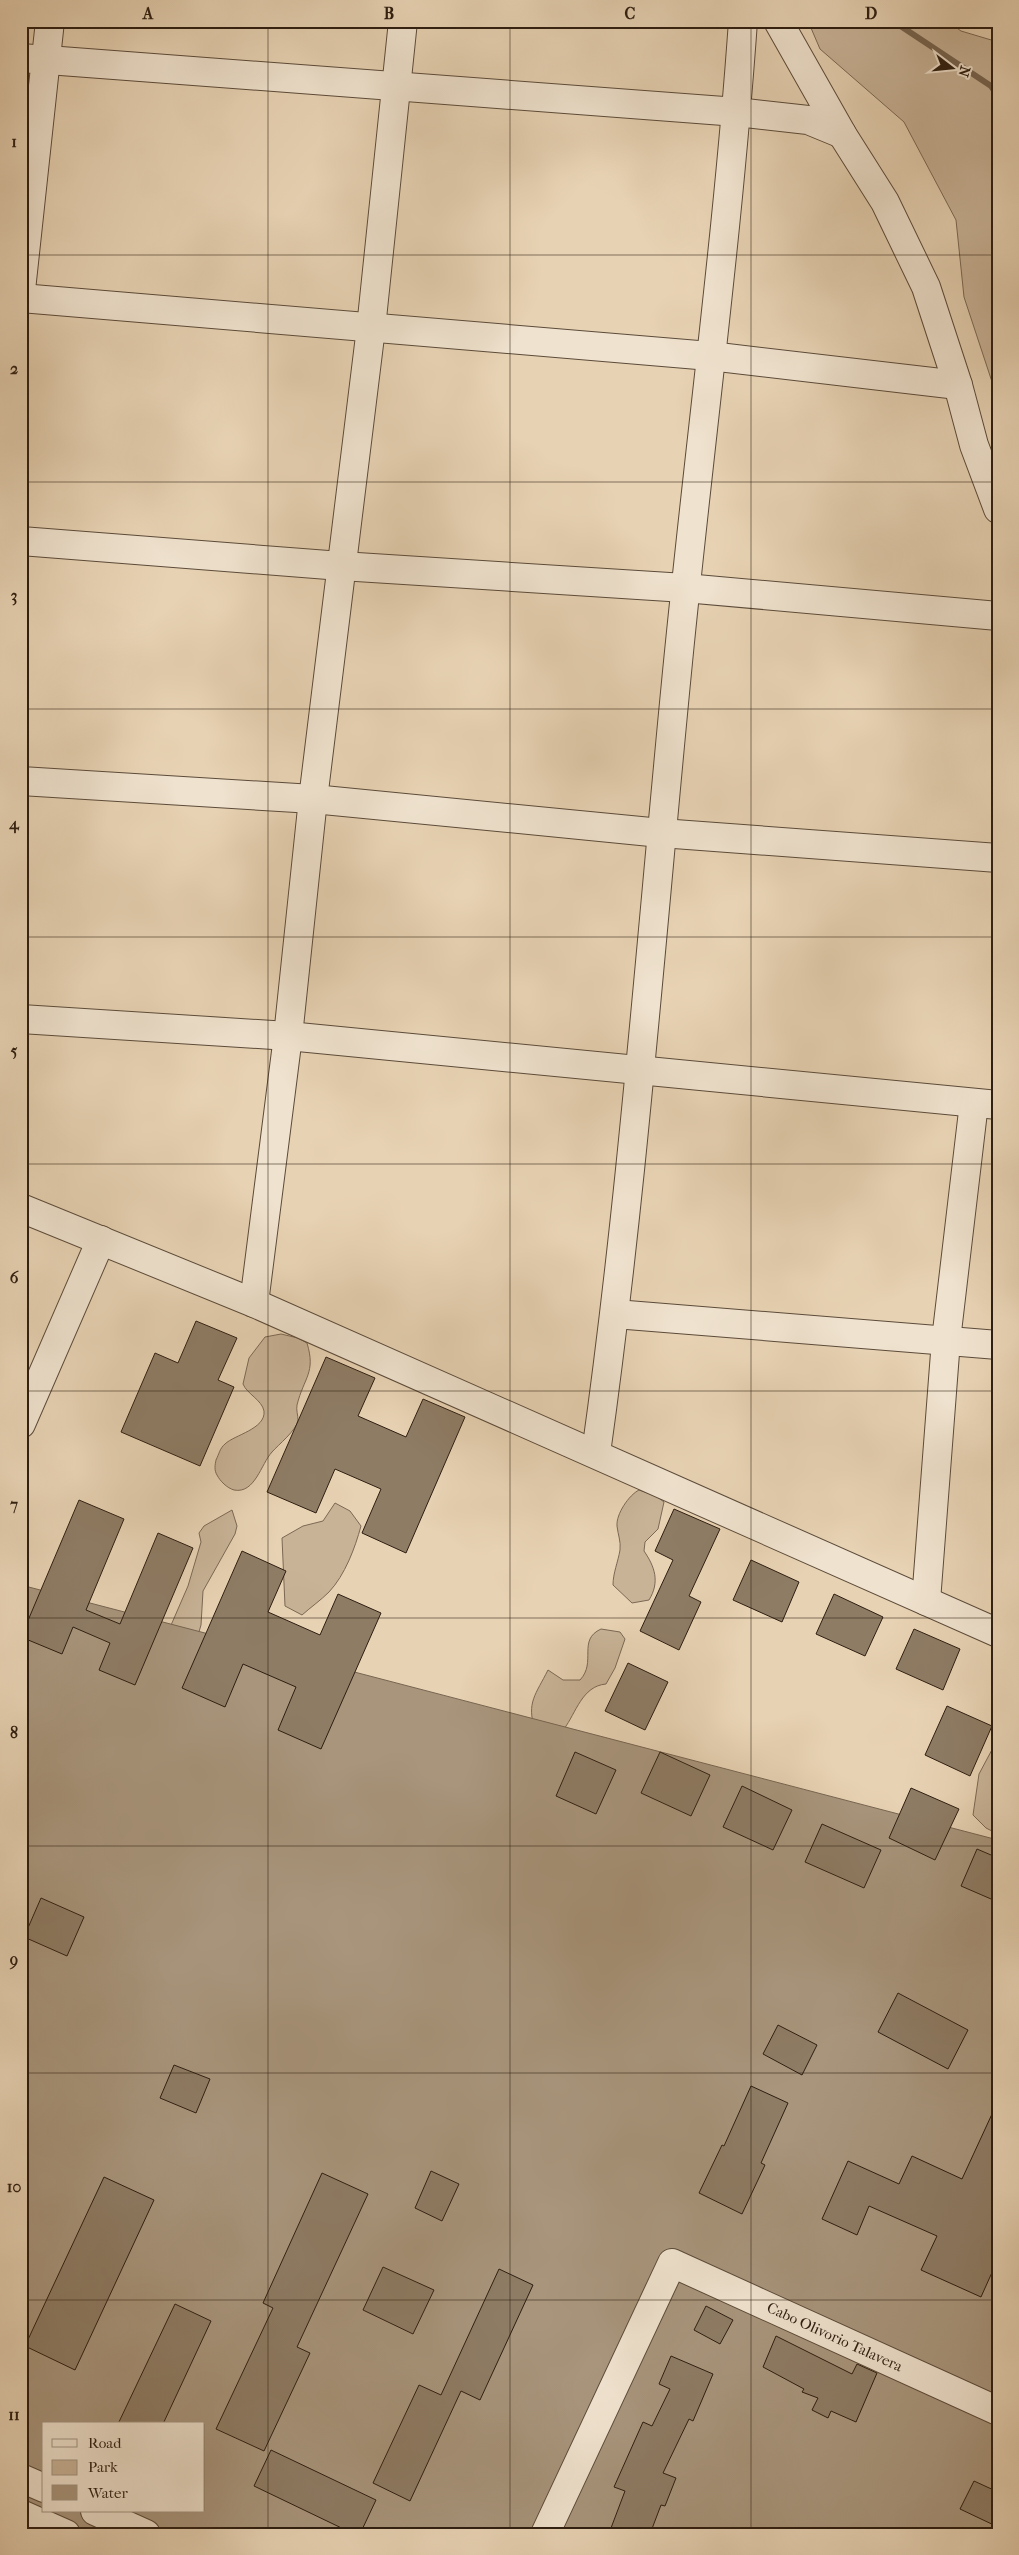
<svg xmlns="http://www.w3.org/2000/svg" width="1019" height="2555" viewBox="0 0 1019 2555" font-family="'IM FELL French Canon',serif">
<style>
.green{fill:#c8b397;stroke:#7b6854}
.water{fill:#a8957c;stroke:#776551;fill-rule:evenodd}
.lines{fill:none;stroke-linecap:round;stroke-linejoin:round}
.stream{stroke:#776551;stroke-width:6}
.building{fill:#8e7c65;stroke:#2e1e11}
.minor-casing{stroke:#5c4b3a;stroke-width:30}
.minor{stroke:#efe2ce;stroke-width:28}
.grid{fill:none;stroke:#2e1e11;stroke-width:1;stroke-opacity:0.55}
.labels{text-anchor:middle;dominant-baseline:central;stroke-width:4;stroke-linejoin:round;paint-order:stroke}
.street-label{font-size:15px;fill:#2e1e11;stroke:#efe2ce}
.neatline{fill:none;stroke:#2e1e11;stroke-width:2}
.grid-label{font-size:16px;text-anchor:middle;font-weight:bold;fill:#2e1e11}
</style>
<rect width="100%" height="100%" fill="#e7d2b3"/>
<filter id="stains"><feTurbulence type="fractalNoise" baseFrequency=".004" numOctaves="4"/><feColorMatrix values="0 0 0 0 .2 0 0 0 0 .09 0 0 0 0 .02 0 0 0 .5 -.17"/></filter>
<radialGradient id="worn" r=".72"><stop offset=".6" stop-color="#630" stop-opacity="0"/><stop offset="1" stop-color="#630" stop-opacity=".3"/></radialGradient>
<g class="green">
<polygon points="808,21 947,21 961,31 998,42 998,400 964,297 956,220 904,122 820,49"/>
<path d="M281 1334 298 1338 307 1343C316 1373 304 1377 297 1405 296 1410 298 1415 298 1420 297 1430 278 1445 272 1452 261 1464 255 1494 234 1490 227 1488 220 1481 217 1475 214 1470 215 1465 216 1460 219 1454 220 1448 225 1444 234 1435 266 1429 264 1411 262 1400 247 1394 243 1384L249 1358 265 1337Z"/>
<path d="M639 1490 656 1496 664 1502 658 1529 645 1542 644 1551C655 1567 660 1582 649 1600L632 1603 613 1585C613 1573 618 1562 620 1550 621 1541 618 1535 617 1526 616 1514 629 1495 639 1490Z"/>
<path d="M335 1503 350 1511 361 1526C355 1548 345 1575 329 1592 321 1600 311 1607 302 1615L285 1606 282 1538 303 1526 323 1521Z"/>
<polygon points="232,1510 237,1526 235,1534 203,1591 201,1625 196,1642 165,1639 188,1586 201,1542 199,1533 204,1526"/>
<path d="M601 1629 620 1632 625 1639 615 1668 606 1684C582 1686 576 1713 564 1729H535C526 1703 536 1694 548 1670L563 1680H580C597 1662 577 1640 601 1629Z"/>
<polygon points="998,1734 998,1834 986,1828 973,1815 979,1774 995,1744"/>
</g>
<path class="water" d="M21 1585 998 1840V2534H21ZM44 2424H204V2511H44Z"/>
<g class="lines">
<polyline class="stream" points="893,21 991,86 998,96"/>
</g>
<g class="building">
<polygon points="196,1321 237,1338 218,1380 234,1387 200,1466 121,1432 155,1353 178,1363"/>
<polygon points="326,1357 375,1378 358,1416 406,1437 423,1399 465,1417 406,1553 362,1533 381,1489 335,1469 316,1513 267,1492"/>
<polygon points="79,1500 124,1519 86,1610 120,1624 158,1533 193,1548 135,1685 99,1670 110,1643 73,1627 62,1654 21,1637"/>
<polygon points="674,1509 720,1529 689,1596 701,1602 679,1650 640,1631 673,1560 655,1551"/>
<polygon points="242,1551 286,1571 268,1612 320,1635 338,1594 381,1613 321,1749 278,1730 296,1687 243,1664 225,1707 182,1688"/>
<polygon points="751,1560 799,1582 782,1622 733,1600"/>
<polygon points="834,1594 883,1617 865,1656 816,1634"/>
<polygon points="914,1629 960,1649 943,1690 896,1669"/>
<polygon points="628,1663 668,1682 645,1730 605,1711"/>
<polygon points="947,1706 992,1726 970,1776 925,1755"/>
<polygon points="575,1752 616,1770 596,1814 556,1796"/>
<polygon points="660,1752 710,1775 691,1816 641,1793"/>
<polygon points="742,1786 792,1810 773,1850 723,1827"/>
<polygon points="911,1788 959,1809 935,1860 889,1838"/>
<polygon points="822,1824 881,1850 864,1888 805,1862"/>
<polygon points="977,1849 998,1858 998,1902 961,1886"/>
<polygon points="41,1898 84,1917 67,1956 24,1937"/>
<polygon points="898,1993 968,2030 948,2069 878,2032"/>
<polygon points="778,2025 817,2045 802,2075 763,2054"/>
<polygon points="174,2065 210,2079 196,2113 160,2098"/>
<polygon points="751,2086 788,2103 761,2163 765,2165 742,2214 699,2193 722,2145 724,2146"/>
<polygon points="998,2101 998,2259 981,2297 921,2270 937,2236 869,2206 857,2235 822,2219 848,2161 899,2184 912,2156 962,2179"/>
<polygon points="431,2171 459,2184 442,2221 415,2208"/>
<polygon points="322,2173 368,2194 297,2347 310,2353 264,2451 216,2429 273,2308 263,2303"/>
<polygon points="104,2177 154,2200 75,2370 25,2346"/>
<polygon points="383,2267 434,2290 413,2334 363,2310"/>
<polygon points="499,2269 533,2285 480,2400 461,2391 410,2501 373,2483 419,2385 441,2395"/>
<polygon points="175,2304 211,2321 163,2424 118,2424"/>
<polygon points="706,2306 733,2320 720,2344 694,2330"/>
<polygon points="776,2336 852,2374 857,2364 877,2373 856,2422 831,2411 828,2418 812,2410 818,2398 802,2392 804,2389 763,2367"/>
<polygon points="671,2356 713,2374 693,2421 689,2419 663,2473 676,2478 665,2506 661,2505 650,2534 627,2534 611,2528 625,2491 614,2487 643,2422 652,2426 670,2389 659,2384"/>
<polygon points="271,2450 376,2500 360,2534 354,2534 254,2486"/>
<polygon points="974,2481 998,2492 998,2527 960,2509"/>
</g>
<g class="lines">
<g class="minor-casing">
<g id="minor">
<polyline points="778,21 842,134 885,202 926,287 958,385 974,445 998,509"/>
<polyline points="21,58 737,112 808,120 842,134"/>
<polyline points="21,290 50,21"/>
<polyline points="21,298 710,356 958,385"/>
<polyline points="21,541 341,566 685,588 998,616"/>
<polyline points="21,781 313,799 661,833 998,858"/>
<polyline points="21,1019 288,1036 998,1105"/>
<polyline points="21,1208 254,1303 998,1633"/>
<polyline points="254,1303 288,1036 313,799 371,328 403,21"/>
<polyline points="615,1314 998,1345"/>
<polyline points="21,1424 101,1240"/>
<path d="M596 1453C633 1190 652 925 678 662 699 448 728 235 743 21"/>
<polyline points="926,1601 946,1340 974,1103"/>
<polyline points="21,2478 44,2488"/>
<polyline points="95,2511 146,2534"/>
<polyline points="21,2514 66,2534"/>
<path id="s1" d="M545 2534 672 2263 998 2411"/>
</g>
</g>
<use href="#minor" class="minor"/>
</g>
<path class="grid" d="M268 21V2534M510 21V2534M751 21V2534M21 255H998M21 482H998M21 709H998M21 937H998M21 1164H998M21 1391H998M21 1618H998M21 1846H998M21 2073H998M21 2300H998"/>
<g class="labels">
<g class="street-label">
<text stroke="none"><textPath href="#s1" startOffset="478">Cabo Olivorio Talavera</textPath></text>
</g>
</g>
<rect width="1019" height="2555" fill="none" stroke="#e7d2b3" stroke-width="55"/>
<rect x="42" y="2422" width="162" height="90" fill="#efe2ce" stroke="#a29482"/>
<rect x="52" y="2439" width="25" height="8" fill="#efe2ce" stroke="#a29482"/>
<text x="88" y="2448" font-size="15" fill="#2e1e11">Road</text>
<rect x="52" y="2460" width="25" height="15" fill="#c8b397" stroke="#a29482"/>
<text x="88" y="2472" font-size="15" fill="#2e1e11">Park</text>
<rect x="52" y="2485" width="25" height="15" fill="#a8957c" stroke="#a29482"/>
<text x="88" y="2498" font-size="15" fill="#2e1e11">Water</text>
<g transform="translate(952 68) rotate(106)" stroke="#efe2ce" stroke-width="4" paint-order="stroke">
<path d="M0-4L9 19L0 12L-9 19Z" fill="#2e1e11"/>
<text y="-8" font-size="14" font-weight="bold" text-anchor="middle" fill="#2e1e11">N</text>
</g>
<rect x="28" y="28" width="964" height="2500" class="neatline"/>
<g class="grid-label">
<text x="148" y="19">A</text>
<text x="389" y="19">B</text>
<text x="630" y="19">C</text>
<text x="871" y="19">D</text>
<text x="14" y="147">1</text>
<text x="14" y="374">2</text>
<text x="14" y="601">3</text>
<text x="14" y="829">4</text>
<text x="14" y="1056">5</text>
<text x="14" y="1283">6</text>
<text x="14" y="1510">7</text>
<text x="14" y="1738">8</text>
<text x="14" y="1965">9</text>
<text x="14" y="2192">10</text>
<text x="14" y="2420">11</text>
</g>
<rect width="100%" height="100%" filter="url(#stains)"/>
<rect width="100%" height="100%" fill="url(#worn)"/>
</svg>
